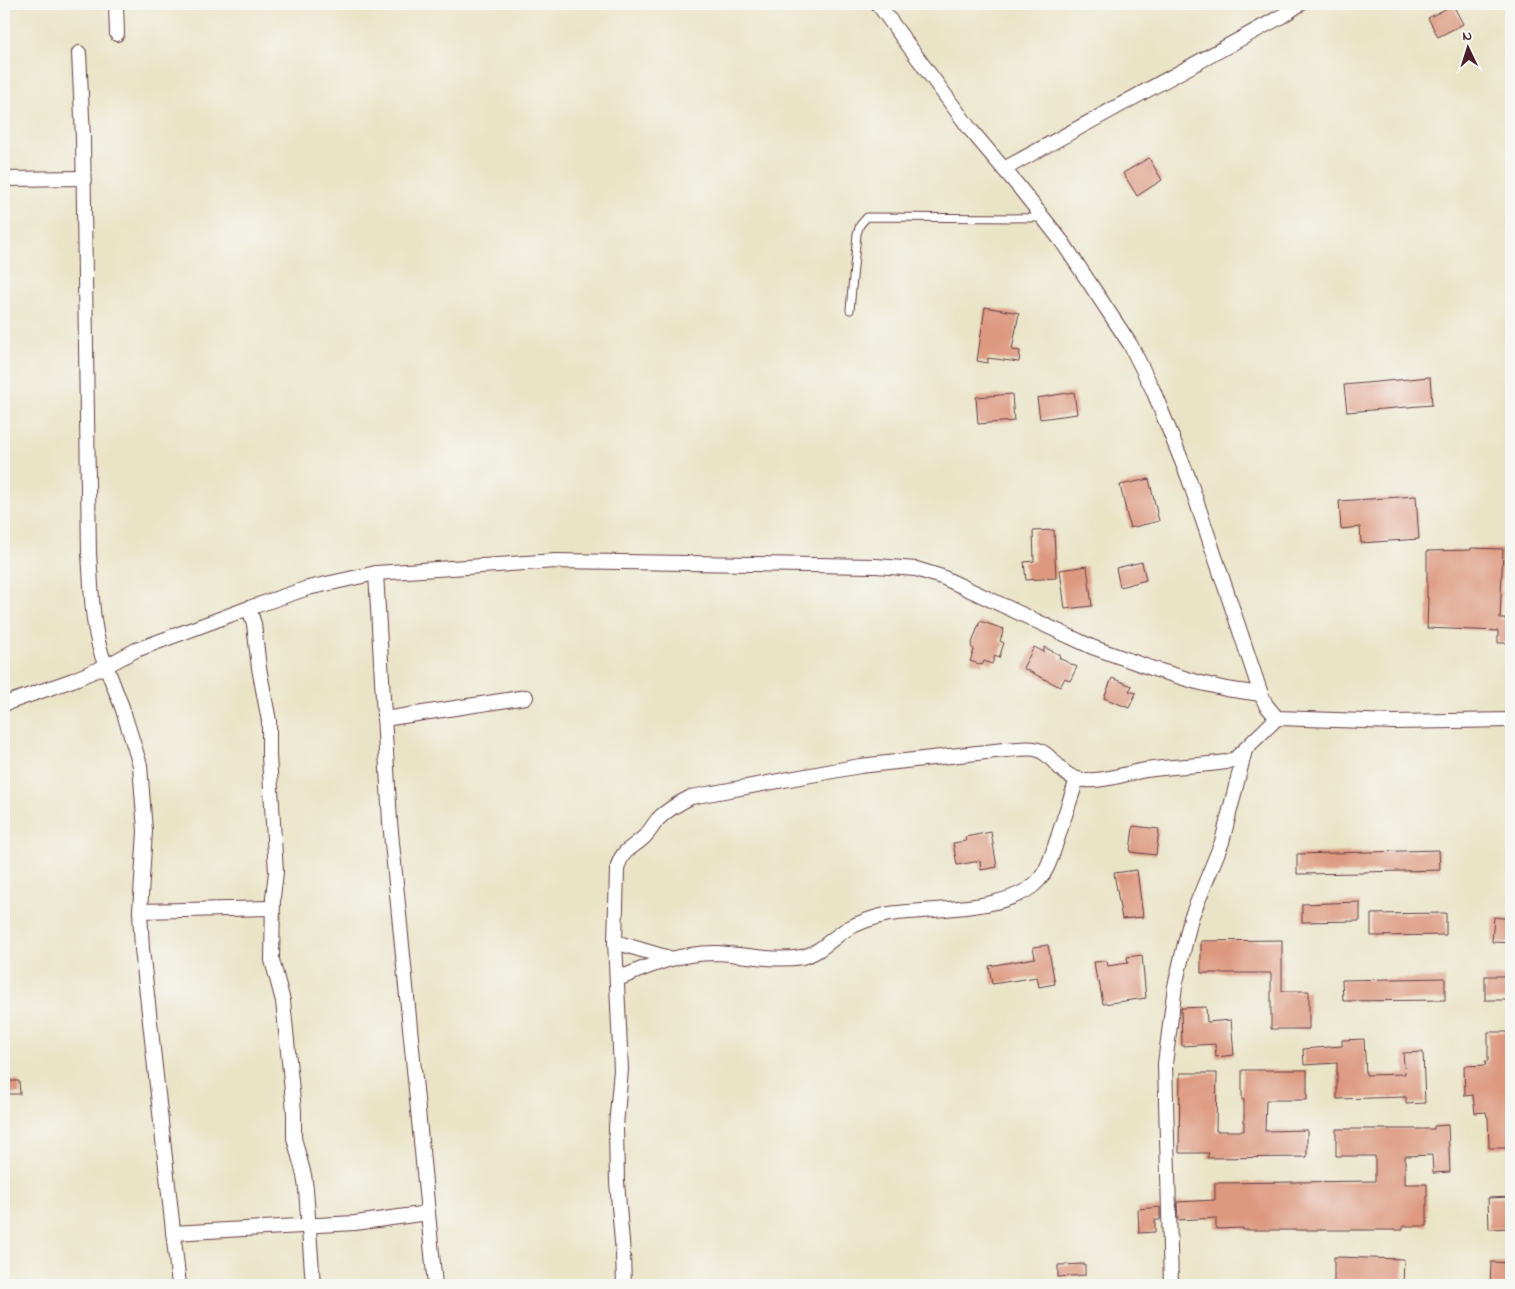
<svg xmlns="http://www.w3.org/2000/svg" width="1515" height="1289" viewBox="0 0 1515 1289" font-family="'Indie Flower',sans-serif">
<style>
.building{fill:#dd9980}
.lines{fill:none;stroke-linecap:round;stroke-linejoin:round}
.lane-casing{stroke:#623d42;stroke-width:9}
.street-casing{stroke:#623d42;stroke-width:16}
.lane{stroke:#fff;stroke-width:7}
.street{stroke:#fff;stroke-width:14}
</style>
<rect width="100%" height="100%" fill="#f6f6f2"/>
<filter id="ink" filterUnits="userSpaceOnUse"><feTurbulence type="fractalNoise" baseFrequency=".02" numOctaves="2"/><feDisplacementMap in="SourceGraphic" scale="10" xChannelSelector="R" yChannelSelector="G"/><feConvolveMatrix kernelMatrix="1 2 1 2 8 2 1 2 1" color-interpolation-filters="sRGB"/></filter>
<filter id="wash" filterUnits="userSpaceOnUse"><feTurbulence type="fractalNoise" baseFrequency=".0096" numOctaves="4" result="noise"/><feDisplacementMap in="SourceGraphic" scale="20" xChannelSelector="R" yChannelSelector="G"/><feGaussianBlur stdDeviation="1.12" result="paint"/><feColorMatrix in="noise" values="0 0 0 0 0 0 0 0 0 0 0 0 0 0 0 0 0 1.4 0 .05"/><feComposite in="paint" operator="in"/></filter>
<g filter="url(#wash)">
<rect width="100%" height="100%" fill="#eae4c7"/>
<g id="blocks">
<g class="building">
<polygon points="1453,5 1463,24 1438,37 1428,18"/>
<polygon points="1149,158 1162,180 1137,196 1123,173"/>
<polygon points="985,307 1019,313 1012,350 1020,351 1019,362 988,358 988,363 977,361"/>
<polygon points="1430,377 1432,405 1347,412 1344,385"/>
<polygon points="1074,392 1077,414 1040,419 1037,398"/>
<polygon points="1012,394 1014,421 978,424 976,397"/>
<polygon points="1149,479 1159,521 1130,528 1120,485"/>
<polygon points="1416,496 1419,539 1361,543 1360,527 1341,529 1339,501"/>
<polygon points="1054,530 1056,578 1026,580 1024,562 1034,561 1033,531"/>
<polygon points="1471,548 1503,549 1500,619 1511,619 1511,643 1498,643 1498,631 1427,628 1428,598 1427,598 1427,551 1471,550"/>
<polygon points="1142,562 1146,580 1120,587 1116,568"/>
<polygon points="1087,566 1092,606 1065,609 1060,570"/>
<polygon points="980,621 1004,629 1000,641 1004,643 999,658 995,656 992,664 984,661 982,665 970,661 974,650 971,646"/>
<polygon points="1034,647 1044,652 1044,647 1060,655 1059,658 1077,667 1070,681 1065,678 1060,687 1023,668"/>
<polygon points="1112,678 1132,686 1129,691 1136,693 1129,708 1104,698"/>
<polygon points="1133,826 1159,829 1156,855 1130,852"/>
<polygon points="991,832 997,867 981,870 980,861 957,865 953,843 966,841 965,837"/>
<polygon points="1439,850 1440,870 1364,872 1364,873 1297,874 1297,854"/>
<polygon points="1137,870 1143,917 1122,919 1114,873"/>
<polygon points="1360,902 1360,921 1302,922 1302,904"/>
<polygon points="1446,913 1446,935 1371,936 1371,914"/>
<polygon points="1494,917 1511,919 1511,943 1492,942"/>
<polygon points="1282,940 1282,991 1309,991 1309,1029 1271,1029 1271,973 1201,973 1201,941"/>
<polygon points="1048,945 1055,984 1039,987 1037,977 992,984 989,966 1035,958 1033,947"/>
<polygon points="1142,955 1146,998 1103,1004 1099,981 1097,981 1094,962 1107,961 1108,966 1128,963 1127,957"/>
<rect x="1485" y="976" width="26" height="24"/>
<polygon points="1445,978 1445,1000 1343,1001 1342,980"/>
<polygon points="1206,1007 1207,1022 1231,1020 1234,1055 1216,1057 1215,1044 1182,1046 1181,1008"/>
<polygon points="1488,1032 1511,1032 1511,1148 1489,1148 1488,1117 1487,1117 1486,1112 1475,1113 1473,1095 1465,1096 1464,1066 1486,1065 1485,1061 1488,1061"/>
<polygon points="1364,1039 1366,1075 1405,1074 1403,1053 1423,1052 1425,1103 1406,1104 1406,1097 1337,1099 1337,1063 1304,1065 1303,1049 1342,1046 1342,1040"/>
<polygon points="1242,1070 1307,1070 1307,1100 1266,1100 1265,1131 1307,1130 1307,1157 1207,1158 1209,1153 1179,1153 1180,1073 1217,1073 1216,1131 1244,1131 1244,1100 1242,1100"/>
<polygon points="4,1081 19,1081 20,1094 4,1094"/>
<polygon points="1448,1125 1450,1172 1433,1173 1432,1155 1405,1156 1405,1184 1427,1184 1427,1226 1403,1226 1403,1230 1243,1230 1243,1228 1216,1229 1216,1218 1178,1220 1177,1202 1215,1200 1215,1183 1375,1181 1375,1156 1336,1156 1336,1129 1434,1129 1434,1126"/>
<polygon points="1511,1197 1511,1228 1489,1229 1488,1198"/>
<polygon points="1160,1207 1160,1220 1155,1220 1155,1232 1139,1233 1138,1209"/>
<polygon points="1334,1257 1404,1259 1403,1285 1334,1285"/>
<polygon points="1491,1262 1511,1263 1511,1285 1490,1285"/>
<polygon points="1085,1264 1085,1275 1058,1277 1058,1265"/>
</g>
</g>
</g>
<g filter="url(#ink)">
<use href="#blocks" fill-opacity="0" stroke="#623d42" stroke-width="1"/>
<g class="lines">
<g class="lane-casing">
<polyline id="lane" points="850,310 857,234 860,225 867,217 1043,218"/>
</g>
<g class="street-casing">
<g id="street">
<polyline points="116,4 117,34"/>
<polyline points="878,4 970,129 1019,187 1063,243 1130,344 1153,390 1189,479 1261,694 1266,705 1277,718 1394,722 1511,720"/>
<polyline points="1004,169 1282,16 1300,4"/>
<polyline points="4,179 83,178"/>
<polyline points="376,573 390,822 435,1285"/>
<polyline points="249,608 254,624 259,668 269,721 269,756 276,872 273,897 272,960 283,1001 294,1111 294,1138 304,1175 306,1189 313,1285"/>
<path d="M4 704 73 680 106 666C91 631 92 592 89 554L83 138 79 53"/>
<polyline points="384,719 526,697"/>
<polyline points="140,911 272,908"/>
<polyline points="615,942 669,958"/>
<path d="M618 979C651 965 678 953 715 953 744 954 773 962 802 957 820 953 832 938 847 929 860 922 875 917 889 914 929 908 1010 912 1038 881 1049 869 1053 851 1058 837 1064 817 1071 798 1077 779"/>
<polyline points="173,1233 355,1223 428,1213"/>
<polyline points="179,1285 142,949 140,911 145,831 140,765 122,707 106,666 136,650 249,608 308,588 376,573 556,561 876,566 916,569 942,577 1092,647 1154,669 1197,682 1226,689 1261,694"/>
<path d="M624 1285 623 1254 617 1182 616 1126 621 1070 615 942 617 870C621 850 630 850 643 838 649 833 653 825 658 819 667 810 679 803 691 797L860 766 1004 750C1014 750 1025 747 1035 749 1053 753 1059 775 1078 779 1098 784 1126 773 1146 770 1173 766 1200 766 1226 762L1235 759 1277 718"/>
<polyline points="1171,1285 1165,1064 1175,986 1191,918 1222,842 1245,750"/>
</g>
</g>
<use href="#lane" class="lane"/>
<use href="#street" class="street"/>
</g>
</g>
<rect width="1515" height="1289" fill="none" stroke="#f6f6f2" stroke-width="20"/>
<g transform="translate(1468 48) rotate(356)" stroke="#f6f6f2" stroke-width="4" paint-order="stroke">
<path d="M0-4L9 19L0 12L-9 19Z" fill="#4a1f2b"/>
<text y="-8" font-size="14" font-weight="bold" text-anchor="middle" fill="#4a1f2b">N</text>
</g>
</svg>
